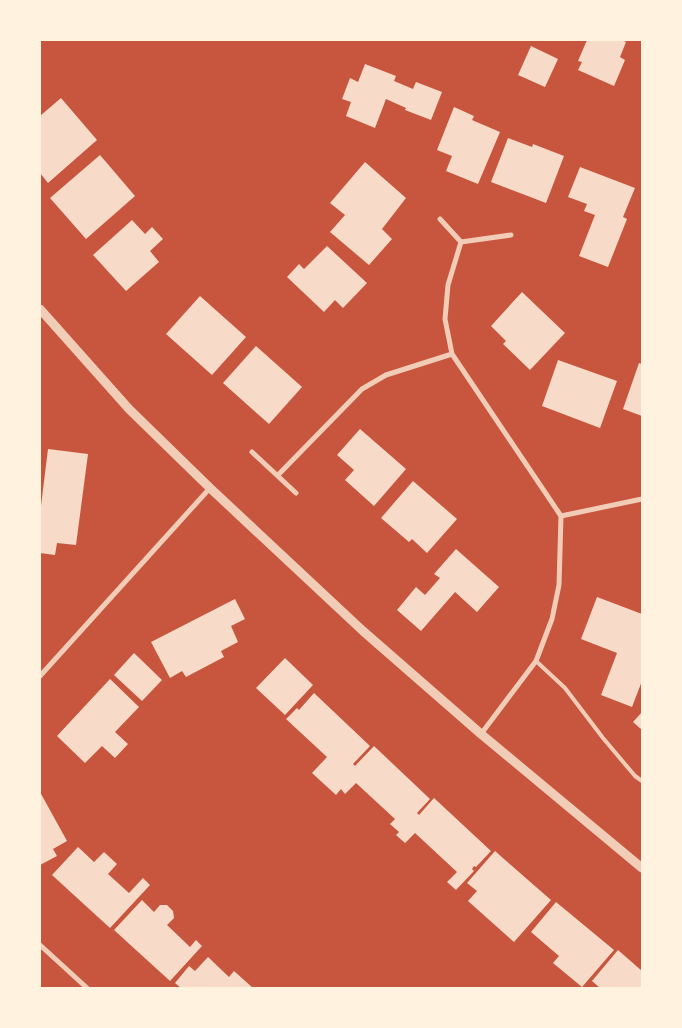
<svg xmlns="http://www.w3.org/2000/svg" width="682" height="1028" viewBox="0 0 682 1028" font-family="'DejaVu Sans',sans-serif">
<style>
.building{fill:#f7dbc8}
.lines{fill:none;stroke-linecap:round;stroke-linejoin:round}
.service{stroke:#f1ccb7;stroke-width:4}
.minor{stroke:#f1ccb7;stroke-width:5}
.tertiary{stroke:#f1ccb7;stroke-width:9}
</style>
<rect width="100%" height="100%" fill="#c8553d"/>
<g class="building">
<polygon points="587,40 621,40 626,42 620,57 625,60 614,86 578,70 582,62 578,61"/>
<polygon points="531,46 558,59 545,87 518,75"/>
<polygon points="365,64 396,76 394,81 413,89 416,82 442,92 431,120 405,110 406,108 386,99 375,128 346,116 351,102 342,99 350,78 358,82"/>
<polygon points="61,98 97,140 48,183 40,173 40,116"/>
<polygon points="454,107 474,116 472,120 500,132 478,184 446,171 452,156 437,150"/>
<polygon points="508,138 532,147 533,144 564,156 546,203 491,182"/>
<polygon points="100,155 135,196 86,239 50,198"/>
<polygon points="365,162 406,198 382,229 392,239 369,265 330,232 345,215 330,203"/>
<polygon points="580,167 635,188 623,217 627,219 608,267 579,256 595,215 584,211 587,204 568,197"/>
<polygon points="132,220 145,234 152,227 163,239 150,251 159,262 126,291 93,255"/>
<polygon points="327,246 367,283 343,308 335,300 324,312 287,277 299,264 304,269"/>
<polygon points="522,292 565,333 530,370 503,344 506,341 491,326"/>
<polygon points="200,296 246,337 212,375 166,334"/>
<polygon points="256,346 302,387 269,424 223,383"/>
<polygon points="558,360 617,381 600,428 542,406"/>
<polygon points="639,363 642,364 642,416 623,409"/>
<polygon points="360,429 406,469 374,506 345,480 354,470 337,455"/>
<polygon points="48,449 88,454 76,545 57,543 55,555 40,553 40,514"/>
<polygon points="413,481 457,519 427,553 412,539 409,542 381,518"/>
<polygon points="456,549 499,587 477,612 455,592 421,631 397,610 416,587 425,595 440,578 434,574"/>
<polygon points="597,597 642,614 642,681 632,707 601,695 617,653 581,639"/>
<polygon points="235,599 245,619 231,626 238,642 221,651 224,657 186,677 182,671 170,678 151,642"/>
<polygon points="134,653 162,680 142,701 114,675"/>
<polygon points="285,658 313,685 285,715 256,688"/>
<polygon points="110,679 139,707 115,732 128,744 115,758 102,746 85,763 57,736"/>
<polygon points="314,693 370,746 353,764 355,766 374,746 430,799 417,813 419,815 434,798 491,851 476,867 474,866 472,869 474,871 456,890 447,882 457,872 415,833 405,843 396,835 399,832 390,824 395,819 356,783 345,794 341,789 336,795 312,773 327,757 286,719 297,708 299,710"/>
<polygon points="642,712 642,730 633,722"/>
<polygon points="40,792 67,841 53,849 57,856 40,865"/>
<polygon points="78,847 94,862 104,852 117,864 108,874 129,893 143,878 150,885 110,928 52,875"/>
<polygon points="495,851 551,900 514,942 468,901 477,891 467,883"/>
<polygon points="142,900 154,912 160,905 167,905 173,911 174,918 167,925 190,947 196,940 202,946 170,981 114,930"/>
<polygon points="556,902 614,950 582,987 553,963 559,956 531,932"/>
<polygon points="618,950 642,971 642,988 600,988 592,981"/>
<polygon points="208,957 229,977 234,971 253,988 181,988 175,983 189,966 195,971"/>
</g>
<g class="lines">
<polyline class="service" points="536,661 565,688 603,738 635,776 642,781"/>
<g class="minor">
<polyline points="440,219 461,242 511,235"/>
<polyline points="461,242 448,285 445,319 452,354 561,516 559,585 552,619 536,661 481,734"/>
<polyline points="252,452 296,493"/>
<polyline points="278,475 362,389 386,375 452,354"/>
<polyline points="561,516 642,499"/>
<polyline points="40,676 210,488"/>
<polyline points="40,945 87,988"/>
</g>
<polyline class="tertiary" points="40,309 129,409 210,488 363,631 481,734 642,868"/>
</g>
<rect width="682" height="1028" fill="none" stroke="#fff3e0" stroke-width="82"/>
</svg>
